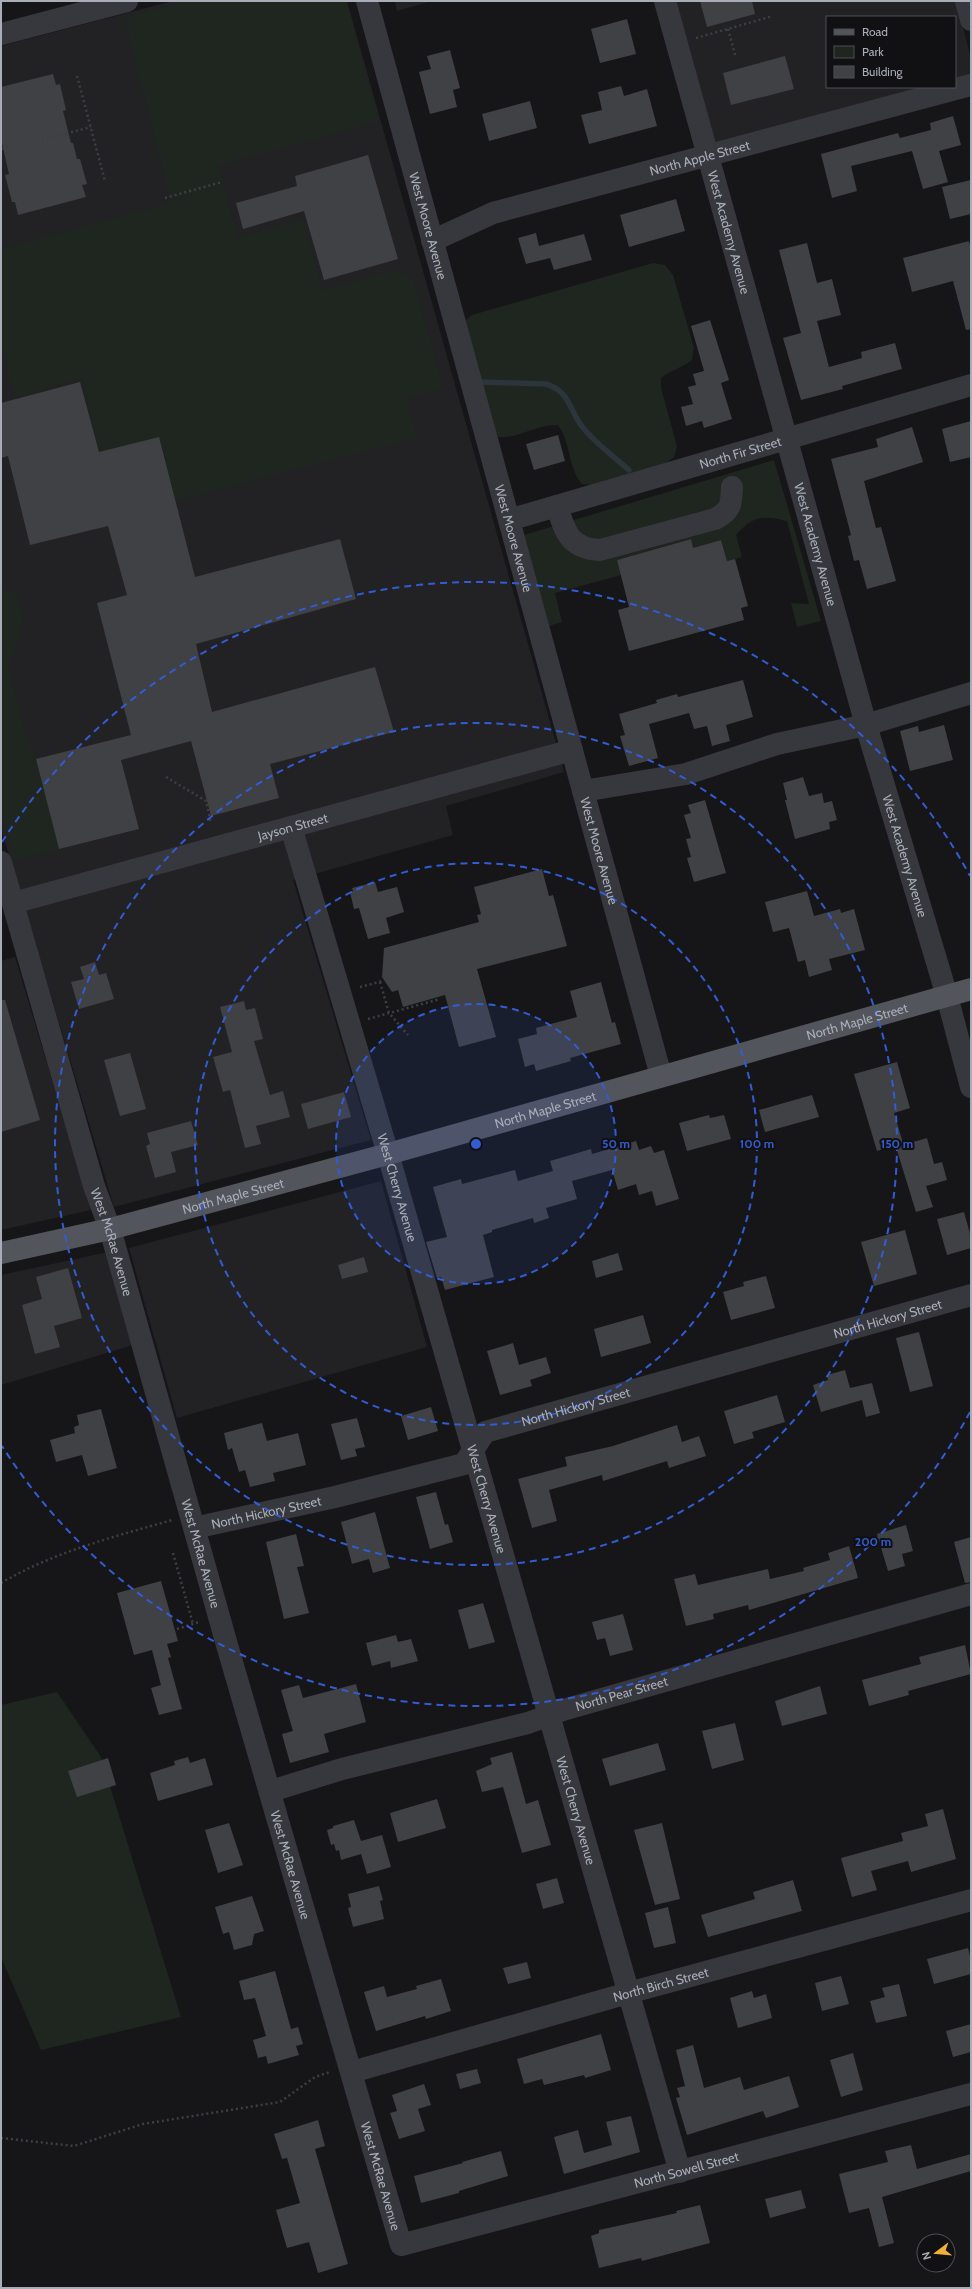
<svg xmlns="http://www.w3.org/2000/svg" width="972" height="2289" viewBox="0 0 972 2289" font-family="Cabin,sans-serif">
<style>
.built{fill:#222225}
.green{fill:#1e261f}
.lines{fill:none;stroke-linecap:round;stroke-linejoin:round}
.stream{stroke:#2c353c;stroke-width:5.5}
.building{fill:#404145}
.path{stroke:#3d3f44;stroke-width:2.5;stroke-dasharray:2 3;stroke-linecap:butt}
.minor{stroke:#37383d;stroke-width:22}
.major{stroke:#53555c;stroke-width:22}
.ring{fill:none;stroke:#325cd3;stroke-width:2;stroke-dasharray:7 5}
.labels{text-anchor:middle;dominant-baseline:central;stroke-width:4;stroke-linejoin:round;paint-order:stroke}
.street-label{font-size:13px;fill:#a8adb8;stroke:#111113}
.centre{fill:#325cd3;stroke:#111113;stroke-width:2}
.ring-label{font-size:12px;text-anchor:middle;font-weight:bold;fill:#325cd3;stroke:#111113;stroke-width:4;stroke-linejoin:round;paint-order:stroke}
</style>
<rect width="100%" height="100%" fill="#161618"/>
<g class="built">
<polygon points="173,1 347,1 564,772 446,806 453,835 293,880 371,1140 114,1207 1,828 1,46"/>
<polygon points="395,1 432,1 397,11"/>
<polygon points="675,1 956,1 971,58 971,78 955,82 955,17 827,17 827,87 937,87 717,148"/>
<polygon points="15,957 91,1210 1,1230 1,961"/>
<polygon points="381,1181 427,1347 177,1418 129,1248"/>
<polygon points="108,1252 133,1345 1,1385 1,1275"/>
</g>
<g class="green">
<polygon points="186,1 346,1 379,121 219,166 237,238 303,219 322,290 392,271 413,278 443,388 406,399 417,438 175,501 100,452 82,378 15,398 1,345 1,249 171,203 124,18"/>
<path d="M653 263 665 265 673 275 694 348 692 360C682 368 671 370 661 378V388L677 446 674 457 664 464 592 485 582 484C568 468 571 443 558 425 537 424 518 439 498 437L493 431 465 321 472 315Z"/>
<path d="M774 460 821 621 797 627 791 603 809 604 787 521C762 515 753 516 736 535L742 557 727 561 721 540 693 548 690 539 617 560 621 575 555 593 562 622 549 626 524 535Z"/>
<polygon points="1,589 16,592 23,616 19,639 8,666 25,734 36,759 59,849 15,861 1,813"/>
<polygon points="57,1692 101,1757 181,2017 41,2050 1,1957 1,1705"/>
</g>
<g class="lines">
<path class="stream" d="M481 382 546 384C572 392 569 413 585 430 598 445 614 457 629 470"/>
</g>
<g class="building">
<polygon points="700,1 752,1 755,14 707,27"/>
<polygon points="627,19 636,54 600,63 591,29"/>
<polygon points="450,50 460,88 453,90 457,107 430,114 419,72 431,69 427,56"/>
<polygon points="785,56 794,89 731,105 723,73"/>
<polygon points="53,74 56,85 60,84 66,110 63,111 71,143 73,143 77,159 80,159 87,184 82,185 86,197 18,215 15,202 12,202 5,175 9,174 1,139 1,87"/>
<polygon points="621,86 624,96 647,89 657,126 589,144 581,115 602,110 598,92"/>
<polygon points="530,101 537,128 489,141 482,114"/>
<polygon points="953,116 961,145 939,151 948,182 923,189 912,151 851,166 857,191 832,198 821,154 898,133 900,138 931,130 930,123"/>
<polygon points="368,155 398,259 324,280 304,211 243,229 236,203 297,186 295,176"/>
<polygon points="971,180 971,214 950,219 942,187"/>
<polygon points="676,199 685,231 629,247 620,215"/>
<polygon points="536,233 539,246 584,234 592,260 554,270 550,258 526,264 518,238"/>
<polygon points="969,241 971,250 971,329 966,330 953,281 912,292 903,258"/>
<polygon points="807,243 817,283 832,279 841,315 817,321 829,367 862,358 861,352 895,343 902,369 842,386 843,389 801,400 783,338 801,333 779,250"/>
<polygon points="710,320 729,380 721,383 732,419 704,428 702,421 686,426 681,407 693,404 688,387 696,385 693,374 704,371 691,326"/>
<polygon points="80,382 99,452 159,437 195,577 340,539 356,599 196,644 212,712 375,667 394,732 270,764 279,798 211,816 191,741 121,760 139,829 59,849 36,759 131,735 97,603 127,595 108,526 30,545 8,456 1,458 1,403"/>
<polygon points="971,421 971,457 950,462 942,429"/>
<polygon points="912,427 923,462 864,481 876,528 881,527 896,581 867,589 859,560 854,561 848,536 851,535 831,459 878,447 876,439"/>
<polygon points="558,435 565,461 534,470 526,444"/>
<polygon points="691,539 693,548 721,540 727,561 735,559 748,606 741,608 744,620 629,651 618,610 629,607 617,560"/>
<polygon points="743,680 753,717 726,725 730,741 712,746 707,726 694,729 689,713 649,724 658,758 629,766 620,736 625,735 619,714 657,703 656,700 677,694 678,697"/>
<polygon points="944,725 953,760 910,771 900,731 918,726 919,732"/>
<polygon points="803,777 809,796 822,793 824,803 832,801 837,820 829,822 830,829 795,839 785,800 787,800 783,783"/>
<polygon points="705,800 726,873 694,882 687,858 691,857 686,839 691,838 684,815 691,813 688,805"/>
<polygon points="542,869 549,896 553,895 567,946 477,969 496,1037 459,1047 445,995 403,1007 398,990 392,992 382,977 384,948 479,922 477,915 481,914 474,887"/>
<polygon points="375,882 378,892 397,887 404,912 386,918 390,933 368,939 359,908 354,909 350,892 353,891 352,888"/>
<polygon points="807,891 814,916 840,909 841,913 854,909 865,950 829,959 832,970 809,977 805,960 798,962 789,928 773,932 765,902"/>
<polygon points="95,962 99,975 106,973 114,999 79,1009 71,982 84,979 80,967"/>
<polygon points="601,982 612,1023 615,1022 621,1044 570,1058 571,1061 536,1071 534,1064 525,1067 518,1039 537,1034 536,1028 577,1017 570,991"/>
<polygon points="1,1000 5,1000 40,1120 1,1132"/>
<polygon points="244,1001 246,1010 255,1008 263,1039 254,1041 270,1095 283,1091 290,1117 256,1126 261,1144 245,1148 230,1090 223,1092 213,1057 232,1052 220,1007"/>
<polygon points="130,1053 146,1109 120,1116 104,1060"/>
<polygon points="897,1062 910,1108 894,1113 903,1143 877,1151 854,1074"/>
<polygon points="344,1092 351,1117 308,1129 301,1104"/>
<polygon points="812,1095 819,1117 765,1132 759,1110"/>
<polygon points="709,1115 710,1118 724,1115 731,1139 687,1151 679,1123"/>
<polygon points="191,1121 198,1145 171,1152 176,1172 155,1178 146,1146 150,1144 147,1133"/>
<polygon points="927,1138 934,1164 942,1162 947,1180 926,1186 933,1207 916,1212 896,1147"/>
<polygon points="636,1141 639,1150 651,1146 654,1153 664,1150 679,1199 656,1206 652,1191 639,1195 636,1184 618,1190 612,1170 572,1181 577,1199 546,1208 549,1218 534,1223 533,1218 492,1230 492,1232 483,1235 494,1277 445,1290 441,1277 437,1278 426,1242 447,1237 433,1187 461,1179 462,1184 515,1170 518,1181 553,1171 550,1161 591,1149 592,1154"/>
<polygon points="964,1212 971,1237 971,1248 947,1255 937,1219"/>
<polygon points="905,1230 917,1274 874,1286 861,1242"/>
<polygon points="618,1253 623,1270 596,1278 592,1261"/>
<polygon points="364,1257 368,1272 342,1279 338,1265"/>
<polygon points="68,1268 82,1318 54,1326 60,1347 35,1354 22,1305 42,1299 36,1277"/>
<polygon points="766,1276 775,1308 731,1320 723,1292 744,1286 743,1282"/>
<polygon points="643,1315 651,1343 601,1357 594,1329"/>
<polygon points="919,1332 933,1386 910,1392 896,1338"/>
<polygon points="513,1343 519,1365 546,1357 551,1373 530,1380 532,1386 500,1395 487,1351"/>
<polygon points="845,1370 850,1388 872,1383 880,1413 866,1417 862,1400 821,1412 813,1385 828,1380 827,1375"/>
<polygon points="777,1395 785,1422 752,1432 754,1438 734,1444 724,1411"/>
<polygon points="431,1407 438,1431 408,1440 401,1416"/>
<polygon points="101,1409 117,1468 88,1476 82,1455 56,1462 50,1440 75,1433 74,1427 79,1425 77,1415"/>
<polygon points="357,1418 365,1447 355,1449 357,1456 341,1460 331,1424"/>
<polygon points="262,1423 267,1441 298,1433 306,1465 273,1473 275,1481 250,1487 245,1470 239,1472 232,1448 228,1450 224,1433"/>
<polygon points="677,1425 682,1442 699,1436 706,1456 669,1468 667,1461 603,1481 602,1475 549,1490 557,1521 532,1528 518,1479 567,1466 565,1457 613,1446"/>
<polygon points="436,1492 445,1525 448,1524 453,1542 430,1549 416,1497"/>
<polygon points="375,1512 390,1568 373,1573 369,1559 352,1564 341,1522"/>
<polygon points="906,1525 913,1551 902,1554 905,1566 888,1571 877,1534"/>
<polygon points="296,1534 304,1566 297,1567 309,1613 284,1619 266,1542"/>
<polygon points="971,1537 971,1582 965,1583 954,1542"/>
<polygon points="849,1546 858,1578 749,1610 748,1605 713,1614 714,1619 686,1626 674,1579 695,1574 698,1585 768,1569 770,1579 804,1571 803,1568 830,1560 828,1553"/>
<polygon points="161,1581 178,1641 167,1644 171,1657 168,1658 182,1709 159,1715 151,1688 161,1685 152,1650 134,1655 117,1593"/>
<polygon points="483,1603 495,1642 469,1649 458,1610"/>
<polygon points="623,1614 633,1650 610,1656 605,1638 597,1640 592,1622"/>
<polygon points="396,1635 398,1642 411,1639 418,1661 391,1668 390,1661 372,1666 366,1643"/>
<polygon points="965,1645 971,1674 908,1691 909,1695 869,1706 862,1680 921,1664 919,1657"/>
<polygon points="356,1684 366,1722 324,1734 329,1752 290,1763 282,1734 293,1731 281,1690 299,1685 303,1698"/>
<polygon points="820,1686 827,1714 782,1726 775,1701"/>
<polygon points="735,1723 744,1760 712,1769 702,1731"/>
<polygon points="658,1743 666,1770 610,1786 602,1759"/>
<polygon points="512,1752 526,1804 538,1800 551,1845 522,1853 503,1787 482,1792 476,1771 492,1764 490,1758"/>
<polygon points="188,1757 190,1763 205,1758 213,1785 158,1801 150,1773 175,1765 174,1761"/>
<polygon points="108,1758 116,1785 77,1797 68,1771"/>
<polygon points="437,1799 446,1828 398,1842 390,1813"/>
<polygon points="943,1809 956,1859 911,1872 908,1861 871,1871 877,1890 852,1897 841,1858 903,1841 901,1833 928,1826 925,1814"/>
<polygon points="354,1820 361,1841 382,1835 391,1867 367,1874 361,1854 341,1860 339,1850 336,1851 334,1844 331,1845 327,1830 333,1828 333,1826"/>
<polygon points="229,1823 243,1865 218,1873 205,1830"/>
<polygon points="662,1823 680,1899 655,1905 634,1830"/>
<polygon points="557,1878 564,1903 543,1909 536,1884"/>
<polygon points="793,1880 802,1911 708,1937 701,1915 755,1899 753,1892"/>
<polygon points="379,1886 383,1900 380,1901 384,1919 353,1927 348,1908 351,1907 348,1894"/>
<polygon points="252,1896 264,1931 254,1934 252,1945 234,1950 229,1932 223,1934 215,1907"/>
<polygon points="668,1907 676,1943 654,1948 645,1913"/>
<polygon points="968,1948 971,1959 971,1974 934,1984 927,1959"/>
<polygon points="527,1962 531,1978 508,1984 503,1968"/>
<polygon points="275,1971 291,2029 298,2027 303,2044 296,2046 299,2055 268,2064 266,2056 258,2058 253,2040 266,2036 255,1998 244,2000 239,1981"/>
<polygon points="841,1976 849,2004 822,2011 815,1983"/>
<polygon points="441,1979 451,2011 426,2019 425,2016 376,2031 364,1992 384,1986 387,1997 417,1989 416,1986"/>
<polygon points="899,1984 907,2016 876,2023 870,2001 885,1997 882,1988"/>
<polygon points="752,1991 754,1998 766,1994 772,2018 738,2028 730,1998"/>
<polygon points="971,2024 971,2052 953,2057 946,2031"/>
<polygon points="601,2034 611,2070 585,2078 584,2075 544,2085 542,2079 524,2084 517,2059"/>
<polygon points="693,2045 704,2088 740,2077 744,2090 789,2076 799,2107 766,2118 763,2111 687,2135 676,2098 680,2097 677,2088 685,2086 676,2050"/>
<polygon points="853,2053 863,2090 841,2097 830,2060"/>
<polygon points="477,2069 481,2083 460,2089 456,2074"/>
<polygon points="424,2084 431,2105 418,2109 425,2131 399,2139 390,2113 397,2111 392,2095"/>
<polygon points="631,2116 640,2152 564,2174 554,2137 578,2130 584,2153 612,2145 606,2122"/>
<polygon points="318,2120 325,2146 315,2149 348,2264 318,2273 309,2242 287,2248 276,2210 300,2203 287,2158 282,2159 274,2134"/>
<polygon points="911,2145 917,2169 971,2154 971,2171 882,2197 894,2243 879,2247 869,2208 849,2213 839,2174 888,2162 885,2151"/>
<polygon points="501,2151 508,2176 459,2191 459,2193 421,2203 414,2176 463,2163 462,2162"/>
<polygon points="801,2190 806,2208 770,2218 765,2199"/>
<polygon points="700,2205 710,2243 642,2261 641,2258 599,2268 591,2236 599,2233 599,2230 677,2213 676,2211"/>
</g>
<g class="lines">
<g class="path">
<polyline points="728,29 736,58"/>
<polyline points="696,38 773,16"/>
<polyline points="77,76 105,181"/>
<polyline points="42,140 91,127"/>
<polyline points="1,149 10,146"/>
<polyline points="165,198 222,182"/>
<polyline points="166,777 206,801 211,823"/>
<polyline points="380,982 389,1013 408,1035"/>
<polyline points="360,987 383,981"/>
<polyline points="368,1019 440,999"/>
<polyline points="173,1553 193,1624"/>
<path d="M1 1583C54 1552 113 1537 172 1520"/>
<polyline points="177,1629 199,1622"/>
<polyline points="1,2138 74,2146 143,2124 280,2102 315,2077 330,2072"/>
</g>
<g class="minor">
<path id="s1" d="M367 1 661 1076"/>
<path id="s2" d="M665 1 866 725 947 996 971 1087"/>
<polyline points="966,1 971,20"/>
<polyline points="1,34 127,1"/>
<path id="s3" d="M432 241 493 213 971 85"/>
<path d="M557 506C565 532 569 548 600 550L715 519C732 510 731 504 732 487"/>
<path id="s4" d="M509 520 971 385"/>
<polyline points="583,791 686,774 777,744 866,725 971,693"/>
<path id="s5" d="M291 827 388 1154 680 2172"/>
<path id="s6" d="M1 862 94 1186 110 1229 227 1645 401 2245 971 2094"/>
<path id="s7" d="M13 903 572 750"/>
<path id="s8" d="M194 1528 335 1497 464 1464 485 1432 971 1295"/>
<path id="s9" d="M271 1791 342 1769 528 1723 563 1710 971 1594"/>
<path id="s10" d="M352 2072 628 1993 971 1900"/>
</g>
<path class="major" id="s11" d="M1 1253 110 1229 388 1154 971 989"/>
</g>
<circle cx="476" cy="1144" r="140" fill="#325cd3" fill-opacity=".12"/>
<g class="ring">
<circle cx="476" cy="1144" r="140"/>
<circle cx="476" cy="1144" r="281"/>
<circle cx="476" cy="1144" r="421"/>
<path d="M970 1412A562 562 0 0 1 2 1446M2 842A562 562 0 0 1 970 876"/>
</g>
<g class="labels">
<g class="street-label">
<text stroke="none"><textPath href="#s3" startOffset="281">North Apple Street</textPath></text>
<text stroke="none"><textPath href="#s1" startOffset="233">West Moore Avenue</textPath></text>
<text stroke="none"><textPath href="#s2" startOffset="240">West Academy Avenue</textPath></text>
<text stroke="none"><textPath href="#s4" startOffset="241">North Fir Street</textPath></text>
<text stroke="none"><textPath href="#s1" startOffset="557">West Moore Avenue</textPath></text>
<text stroke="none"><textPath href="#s2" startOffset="564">West Academy Avenue</textPath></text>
<text stroke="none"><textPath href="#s7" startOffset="290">Jayson Street</textPath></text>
<text stroke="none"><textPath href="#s1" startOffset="881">West Moore Avenue</textPath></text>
<text stroke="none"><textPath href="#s2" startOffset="888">West Academy Avenue</textPath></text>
<text stroke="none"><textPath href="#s11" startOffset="887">North Maple Street</textPath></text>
<text stroke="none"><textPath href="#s11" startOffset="563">North Maple Street</textPath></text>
<text stroke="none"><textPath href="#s5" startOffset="376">West Cherry Avenue</textPath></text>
<text stroke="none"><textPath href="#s11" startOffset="239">North Maple Street</textPath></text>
<text stroke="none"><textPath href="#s6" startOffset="396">West McRae Avenue</textPath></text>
<text stroke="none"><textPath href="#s8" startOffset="734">North Hickory Street</textPath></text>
<text stroke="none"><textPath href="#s8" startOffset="410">North Hickory Street</textPath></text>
<text stroke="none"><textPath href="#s5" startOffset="700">West Cherry Avenue</textPath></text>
<text stroke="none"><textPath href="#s8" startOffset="74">North Hickory Street</textPath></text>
<text stroke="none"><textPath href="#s6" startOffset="720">West McRae Avenue</textPath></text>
<text stroke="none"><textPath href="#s9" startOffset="364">North Pear Street</textPath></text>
<text stroke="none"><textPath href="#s5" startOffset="1024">West Cherry Avenue</textPath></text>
<text stroke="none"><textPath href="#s6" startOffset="1044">West McRae Avenue</textPath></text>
<text stroke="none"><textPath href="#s10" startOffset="321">North Birch Street</textPath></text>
<text stroke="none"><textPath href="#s6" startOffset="1735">North Sowell Street</textPath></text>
<text stroke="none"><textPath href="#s6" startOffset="1368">West McRae Avenue</textPath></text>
</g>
</g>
<circle cx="476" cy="1144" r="6" class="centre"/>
<g class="ring-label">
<text x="616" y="1148">50 m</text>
<text x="757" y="1148">100 m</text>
<text x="897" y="1148">150 m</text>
<text x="873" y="1546">200 m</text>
</g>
<rect width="972" height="2289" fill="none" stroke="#a8adb8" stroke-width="4"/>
<rect x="826" y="16" width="130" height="72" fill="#111113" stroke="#4d4f55"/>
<rect x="834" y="29" width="20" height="6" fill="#53555c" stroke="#4d4f55"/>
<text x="862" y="36" font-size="12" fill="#a8adb8">Road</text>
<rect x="834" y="46" width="20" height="12" fill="#1e261f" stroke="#4d4f55"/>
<text x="862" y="56" font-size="12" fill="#a8adb8">Park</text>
<rect x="834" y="66" width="20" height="12" fill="#404145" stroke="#4d4f55"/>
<text x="862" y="76" font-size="12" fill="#a8adb8">Building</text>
<g transform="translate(936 2253) rotate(254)"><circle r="19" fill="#111113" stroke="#4d4f55"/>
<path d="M0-3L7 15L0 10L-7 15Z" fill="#f2b134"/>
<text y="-6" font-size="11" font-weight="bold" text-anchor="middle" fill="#a8adb8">N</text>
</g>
</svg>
